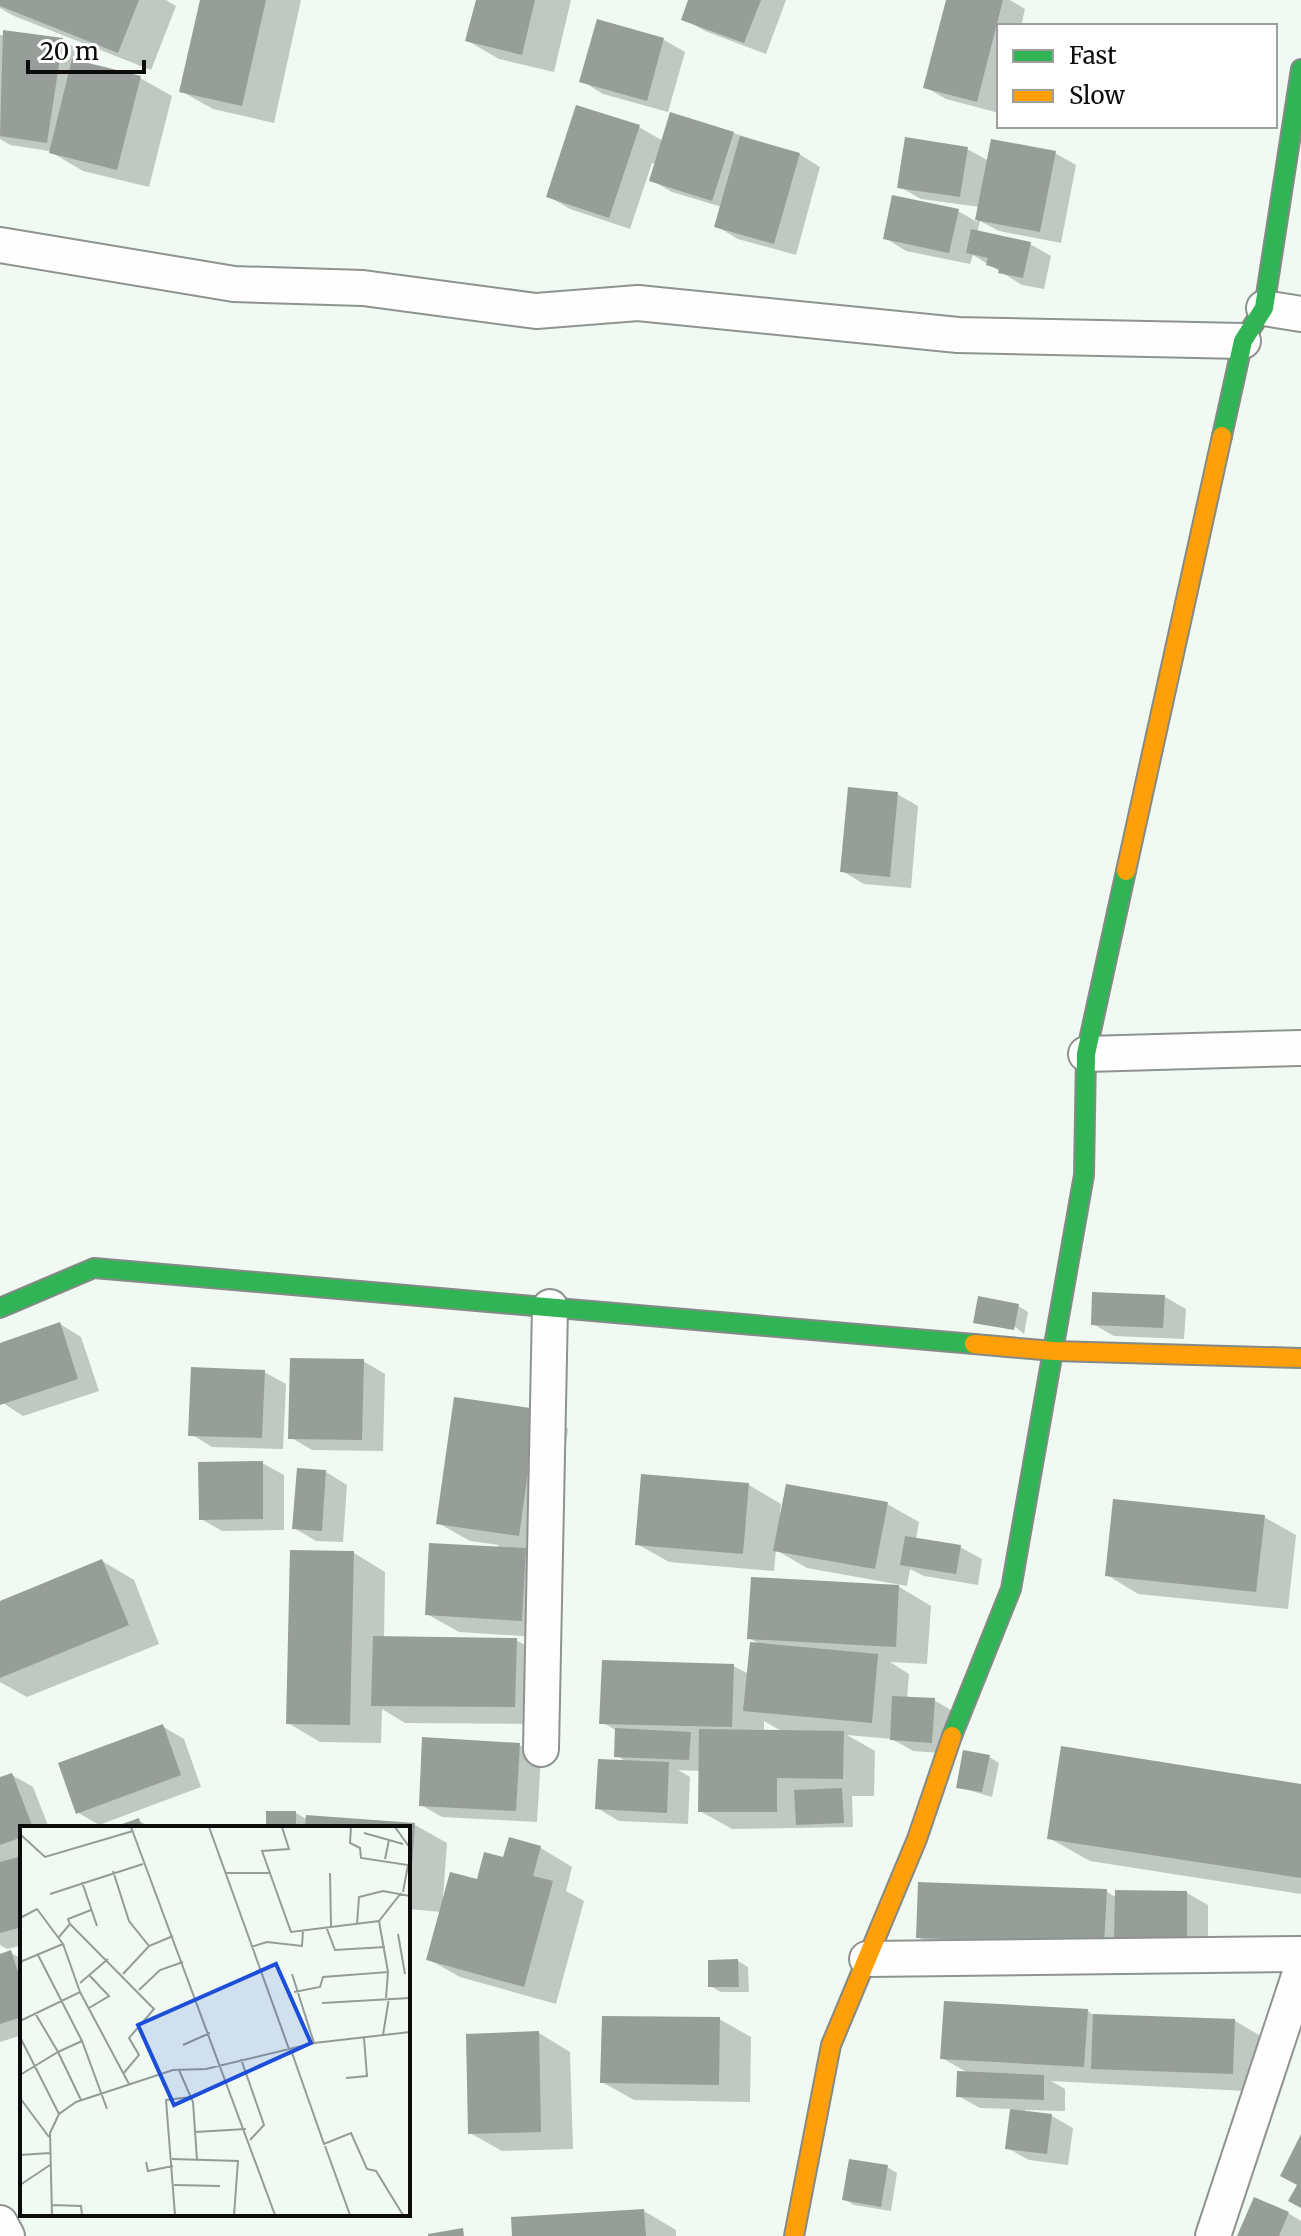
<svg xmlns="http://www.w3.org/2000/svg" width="1301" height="2236" viewBox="0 0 1301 2236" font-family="Merriweather,serif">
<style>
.shadow{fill:#0003;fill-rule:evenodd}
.building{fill:#979d98}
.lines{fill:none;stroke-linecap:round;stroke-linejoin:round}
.street-casing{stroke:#8f9390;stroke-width:38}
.fast-casing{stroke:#858a87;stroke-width:22}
.slow-casing{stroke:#858a87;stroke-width:22}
.street{stroke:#fdfefd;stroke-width:34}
.fast{stroke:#30b455;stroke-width:18}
.slow{stroke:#ff9f0a;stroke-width:18}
.inset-road{fill:none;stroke:#959b97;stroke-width:2}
.view{fill:#1d4ed8;fill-opacity:0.15;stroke:#1d4ed8;stroke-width:4}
.inset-edge{fill:none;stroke:#0c0c0c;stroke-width:4}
</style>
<rect width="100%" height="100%" fill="#f0faf3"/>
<g class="shadow">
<polygon points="0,0 166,0 176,6 151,70 14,16 0,8"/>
<polygon points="202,0 301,0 274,123 213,109 181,91"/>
<polygon points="478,0 571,0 554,72 499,59 468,41"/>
<polygon points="690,0 786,0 766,54 705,31 684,19"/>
<polygon points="948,0 1010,0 1025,9 1021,26 999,26 999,113 946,99 925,87"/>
<polygon points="598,21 664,40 685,52 668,112 603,94 582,81"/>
<polygon points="0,35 62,40 84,53 82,64 140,78 172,96 149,187 83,171 49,151 10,145 0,139"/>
<polygon points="639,127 663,141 733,133 799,154 820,167 796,255 738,239 716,226 722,207 672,192 651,180 656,164 652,163 630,229 570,209 548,196"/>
<polygon points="967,149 989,161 1055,153 1076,165 1061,243 999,231 980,221 977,233 1030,244 1051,256 1044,289 1022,285 973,255 970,264 906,251 885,238 958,211 977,222 980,207 921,199 900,187"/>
<polygon points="897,794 918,806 911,888 864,884 842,871"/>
<polygon points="1165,1297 1186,1309 1184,1339 1114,1336 1093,1324"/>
<polygon points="980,1299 1018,1306 1028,1312 1024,1334"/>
<polygon points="60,1324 81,1337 99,1391 23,1416 0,1401 0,1345"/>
<polygon points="363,1361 385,1374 383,1451 312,1450 290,1437"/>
<polygon points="264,1372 286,1384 283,1449 212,1447 191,1434"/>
<polygon points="536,1411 568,1429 551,1553 524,1549 558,1568 554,1638 459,1632 427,1614 499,1545 470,1541 438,1523"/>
<polygon points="262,1463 284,1475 284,1530 222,1531 201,1519"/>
<polygon points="326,1472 347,1485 343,1542 316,1541 294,1528"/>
<polygon points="749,1485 781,1504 780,1513 783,1514 887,1504 919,1522 916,1539 960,1547 982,1559 978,1585 924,1576 910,1569 907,1586 807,1568 776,1550 774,1571 669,1562 637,1544"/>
<polygon points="1264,1517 1296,1535 1288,1609 1138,1594 1107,1575"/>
<polygon points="354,1553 385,1572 384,1638 516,1640 548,1658 547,1724 405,1723 382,1709 381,1743 320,1742 288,1723"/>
<polygon points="102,1561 134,1580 159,1644 27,1697 0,1682 0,1603"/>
<path d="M896 1585 931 1606 927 1664 890 1662 909 1674 907 1699 934 1700 956 1713 953 1754 913 1751 892 1739 847 1735 875 1751 874 1796H852L853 1827 732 1829 700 1811 701 1771 678 1770 690 1777 688 1824 619 1821 597 1808 628 1763 616 1755 617 1731 602 1722 733 1666 749 1674 761 1645 749 1638ZM764 1721 783 1732H764Z"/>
<polygon points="162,1726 184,1739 201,1787 99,1825 77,1812"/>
<polygon points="519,1745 541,1757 537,1822 442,1817 421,1805"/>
<polygon points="989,1757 999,1763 992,1797 958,1787"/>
<polygon points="12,1775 33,1787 49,1828 22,1828 22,1945 7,1949 0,1945 0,1779"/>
<polygon points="1301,1786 1301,1894 1090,1861 1049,1838"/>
<polygon points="296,1813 308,1820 415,1825 447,1843 443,1898 478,1882 504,1860 510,1840 541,1848 572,1867 566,1891 584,1901 556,2004 460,1977 428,1959 441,1912 408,1909 408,1828 268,1828"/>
<polygon points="138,1820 152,1828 116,1828"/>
<polygon points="1106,1891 1117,1898 1187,1893 1208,1905 1208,1952 950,1955 918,1937"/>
<polygon points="11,1953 22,1959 22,2035 0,2042 0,1956"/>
<polygon points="738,1961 748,1967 749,1992 721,1992 710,1986"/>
<polygon points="1088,2011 1095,2016 1235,2021 1266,2039 1264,2092 1051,2081 1065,2089 1065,2111 1025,2110 1025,2113 1052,2116 1073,2128 1068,2165 1029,2160 1007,2148 1012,2109 980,2108 958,2096 970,2074 942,2058"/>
<polygon points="719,2019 751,2037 750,2102 634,2100 602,2082"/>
<polygon points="539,2033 570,2052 573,2149 502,2151 470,2133"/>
<polygon points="887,2167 897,2173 891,2211 854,2205 844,2199"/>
<polygon points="644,2211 676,2230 676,2236 514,2236"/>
<polygon points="1288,2213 1301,2221 1301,2236 1239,2236"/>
</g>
<g class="building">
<polygon points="0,0 139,0 118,53 0,6"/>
<polygon points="200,0 266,0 242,106 179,92"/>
<polygon points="476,0 535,0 522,55 465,41"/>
<polygon points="688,0 761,0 744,43 681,20"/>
<polygon points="946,0 1003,0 977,102 923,88"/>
<polygon points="597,19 664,38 647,101 579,82"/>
<polygon points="3,30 63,38 47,143 0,136"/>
<polygon points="72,59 141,76 117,170 49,153"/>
<polygon points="576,105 640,125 609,218 546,197"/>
<polygon points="670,112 734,132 712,201 649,181"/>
<polygon points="740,136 800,153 774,244 714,227"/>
<polygon points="905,137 968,147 960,197 897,188"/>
<polygon points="991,139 1056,151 1040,232 975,220"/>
<polygon points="892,195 959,209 949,253 883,239"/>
<polygon points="971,229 1031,242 1023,278 998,273 999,269 986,265 988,258 966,253"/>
<polygon points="848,787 898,792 890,877 840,872"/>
<polygon points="1092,1292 1165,1295 1163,1328 1091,1325"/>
<polygon points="978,1296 1019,1304 1014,1330 973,1323"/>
<polygon points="60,1322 78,1379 0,1405 0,1343"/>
<polygon points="290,1358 364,1359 362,1440 288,1439"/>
<polygon points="191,1367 265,1370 262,1438 188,1436"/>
<polygon points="454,1397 537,1409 519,1536 436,1524"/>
<polygon points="263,1461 263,1519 199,1520 198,1462"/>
<polygon points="297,1468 326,1470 322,1531 292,1529"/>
<polygon points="641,1474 749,1483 743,1554 635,1545"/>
<polygon points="786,1484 888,1502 875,1569 773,1551"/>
<polygon points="1113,1499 1265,1515 1256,1592 1105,1576"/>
<polygon points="905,1536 961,1545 956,1574 900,1565"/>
<polygon points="429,1543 526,1548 522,1621 425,1615"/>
<polygon points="290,1550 354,1551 350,1725 286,1724"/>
<polygon points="102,1559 129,1625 0,1678 0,1601"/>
<polygon points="751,1577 899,1585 896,1647 747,1639"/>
<polygon points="373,1636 517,1638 515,1707 371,1706"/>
<polygon points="750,1642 878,1654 872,1723 743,1711"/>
<polygon points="602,1660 734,1664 732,1727 599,1724"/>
<polygon points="892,1696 935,1698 932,1743 890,1740"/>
<polygon points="163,1724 181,1775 76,1814 58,1763"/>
<polygon points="615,1728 691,1732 689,1760 614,1757"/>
<polygon points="699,1729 844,1731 843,1779 777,1778 777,1812 698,1812"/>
<polygon points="422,1737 520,1743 516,1811 419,1806"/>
<polygon points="1061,1746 1301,1784 1301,1878 1047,1839"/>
<polygon points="963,1750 990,1755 982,1792 956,1788"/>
<polygon points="598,1759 669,1762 667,1813 595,1809"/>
<polygon points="12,1773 33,1828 22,1828 22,1837 0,1845 0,1777"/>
<polygon points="842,1788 844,1823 796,1825 794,1790"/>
<rect x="266" y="1811" width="30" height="17"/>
<polygon points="306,1815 415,1823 410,1893 408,1828 305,1828"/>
<polygon points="139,1818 142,1828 111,1828"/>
<polygon points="509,1837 541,1846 533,1876 553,1881 524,1987 426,1960 450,1872 477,1879 484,1852 503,1857"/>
<polygon points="22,1856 22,1927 0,1933 0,1862"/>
<polygon points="918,1882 1107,1889 1104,1945 916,1938"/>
<polygon points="1115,1890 1187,1891 1187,1940 1114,1940"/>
<polygon points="11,1950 22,1985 22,2017 0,2024 0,1954"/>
<polygon points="738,1959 739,1987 708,1987 708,1960"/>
<polygon points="944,2001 1088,2009 1084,2067 940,2059"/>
<polygon points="1093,2014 1235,2019 1233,2074 1091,2069"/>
<polygon points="602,2016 720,2017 719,2085 600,2083"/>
<polygon points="539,2031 541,2132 468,2134 466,2034"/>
<polygon points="957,2071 1044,2075 1044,2100 956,2097"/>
<polygon points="1010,2109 1052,2114 1047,2154 1005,2149"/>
<polygon points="1301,2134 1301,2208 1288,2201 1297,2185 1280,2176"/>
<polygon points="849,2159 888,2165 881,2207 842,2200"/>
<polygon points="1254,2197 1289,2212 1279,2236 1237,2236"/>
<polygon points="644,2209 646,2236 512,2236 511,2217"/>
<polygon points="463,2228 464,2236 428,2236 428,2234"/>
</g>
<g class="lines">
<g class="street-casing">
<g id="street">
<polyline points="0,245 234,284 363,288 536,311 638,303 958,335 1243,341"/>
<polyline points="1264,308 1301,314"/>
<polyline points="1086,1054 1301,1048"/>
<polyline points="541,1749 550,1307"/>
<polyline points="867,1959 1301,1954"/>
<polyline points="0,2223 7,2236"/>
<polyline points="1213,2236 1301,1970"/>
</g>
</g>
<g class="fast-casing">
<g id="fast">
<polyline points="1222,436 1243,341 1264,308 1301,69"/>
<polyline points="0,1308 94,1268 974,1344"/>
<polyline points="952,1736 1011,1589 1084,1175 1086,1054 1126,871"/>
</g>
</g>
<g class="slow-casing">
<g id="slow">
<polyline points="1126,871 1222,436"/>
<polyline points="974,1344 1054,1351 1301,1358"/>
<polyline points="794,2236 831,2045 917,1839 952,1736"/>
</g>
</g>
<use href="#street" class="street"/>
<use href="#fast" class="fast"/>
<use href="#slow" class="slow"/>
</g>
<g transform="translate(20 1826)">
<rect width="390" height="390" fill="#f0faf3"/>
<path class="inset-road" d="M111 1 255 389M189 1 269 223M262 1 269 23 242 25 271 106 359 95 381 67M331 1 330 17 340 22 341 32 388 39 383 66M375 1 390 22M344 7 369 14M0 8 25 31 113 5M365 33 369 14 383 18M93 45 109 95 129 120M205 47H250M310 47 311 100M62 56 77 100M30 68 123 38M0 92 17 83 43 118 0 136M359 95 368 146M50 98 134 183 109 212 119 229 103 248M337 98 339 71 363 65 390 70M307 103 315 124 365 121M378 108 385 148M39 111 50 98 48 93 71 84M43 118 60 166M231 121 247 116 282 120 283 105M18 129 62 215 87 283M103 148 129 120 153 110M272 148 294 217M60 157 88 133M119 164 140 144 163 136M274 166 300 161 303 151 368 146 366 172M302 177 390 172M69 182 89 170 70 150M15 187 38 226 62 215M0 195 60 166 109 258M363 209 369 172M0 211 39 288M163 219 190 207M271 224 304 318 331 307 347 343 356 345 383 389M221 233 244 299 230 314M159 244 173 276 177 334M0 249 38 226 61 274M326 252 347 250 344 212M0 272 29 311M175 306 226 303M305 320 330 389M0 329 30 327M152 333 218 335 214 389M126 336 128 345 153 340M0 359 30 339M154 359 200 360M32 379 61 380 62 389M32 389 30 307 39 288 56 276 153 244 186 243 294 217 390 206M155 389 146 274 171 271"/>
<path class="view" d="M256 138 291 217 154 279 118 199Z"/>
<rect width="390" height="390" class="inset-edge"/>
</g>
<rect x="997" y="24" width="280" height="104" fill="#ffffff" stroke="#9e9e9e" stroke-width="2"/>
<rect x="1013" y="50" width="40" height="12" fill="#30b455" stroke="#9e9e9e" stroke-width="2"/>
<text x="1069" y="64" font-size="24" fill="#0c0c0c">Fast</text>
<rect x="1013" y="90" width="40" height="12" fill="#ff9f0a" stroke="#9e9e9e" stroke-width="2"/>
<text x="1069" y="104" font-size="24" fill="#0c0c0c">Slow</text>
<path d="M28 60v12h116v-12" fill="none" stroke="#0c0c0c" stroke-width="4"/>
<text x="40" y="60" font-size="24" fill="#0c0c0c" stroke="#ffffff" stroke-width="6" paint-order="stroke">20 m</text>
</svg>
